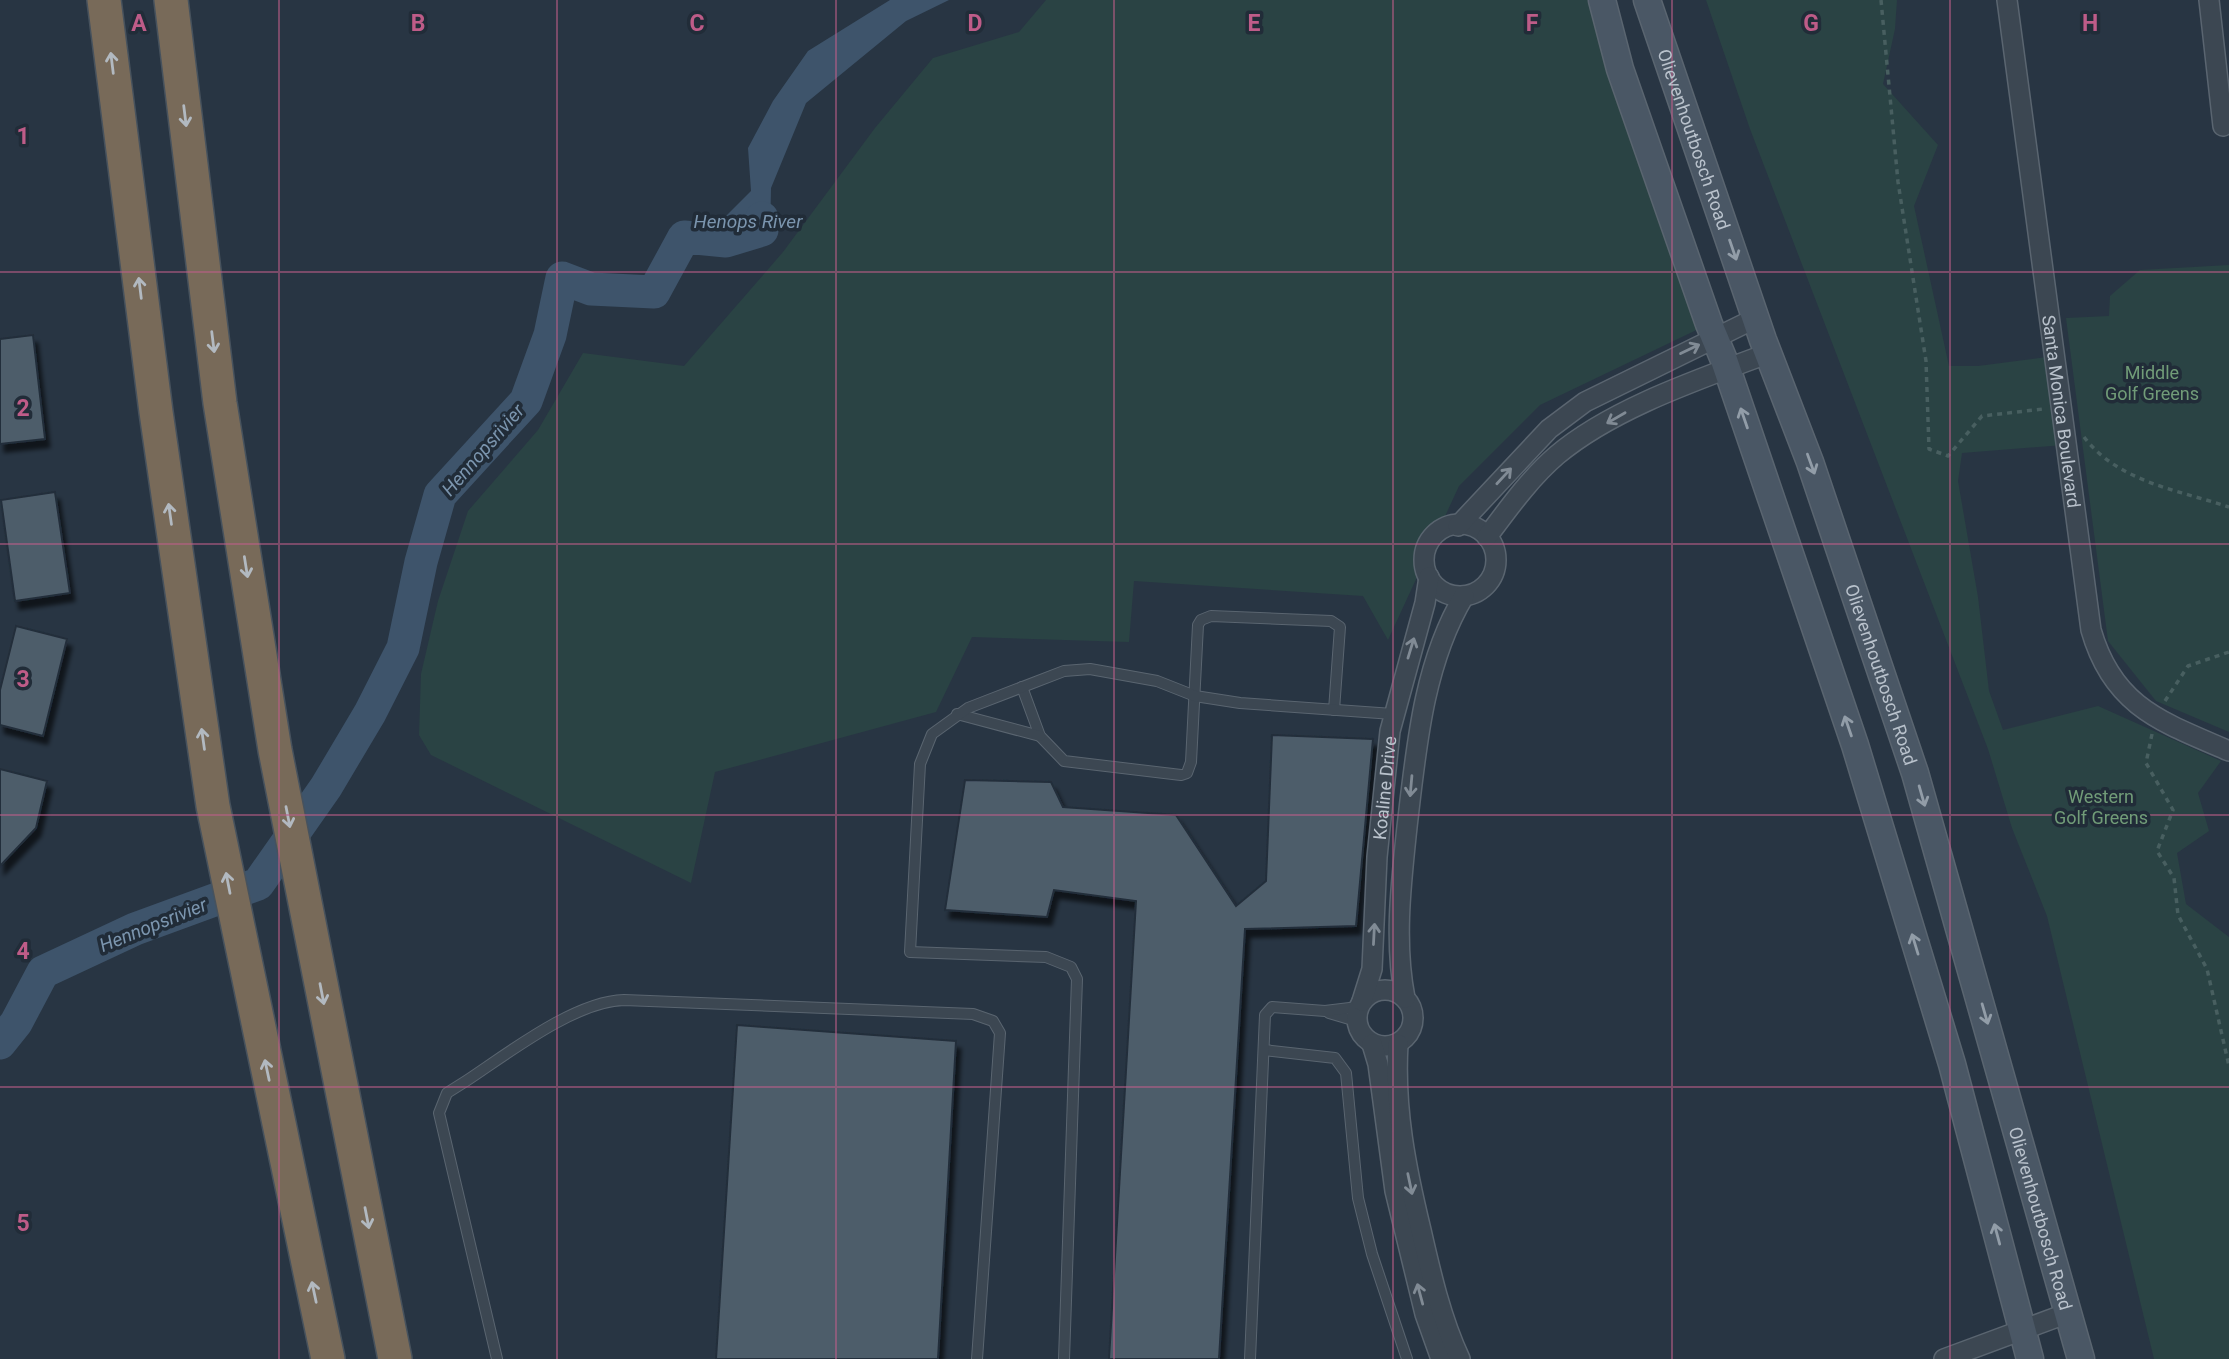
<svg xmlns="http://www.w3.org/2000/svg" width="2229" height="1359" viewBox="0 0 2229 1359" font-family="Roboto,sans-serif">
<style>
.green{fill:#2a4344}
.water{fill:#3e546b}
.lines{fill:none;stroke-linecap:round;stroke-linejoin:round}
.river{stroke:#3e546b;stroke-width:33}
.building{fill:#4e5d6b;stroke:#232e3a;stroke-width:2;filter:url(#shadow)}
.lane-casing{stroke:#5a6570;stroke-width:12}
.street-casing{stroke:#5a6570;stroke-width:22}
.secondary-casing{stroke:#5a6570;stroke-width:29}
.highway-casing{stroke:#47525d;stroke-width:36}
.path{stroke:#485f60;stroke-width:3.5;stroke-dasharray:5 5;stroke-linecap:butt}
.lane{stroke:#3c4752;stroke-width:10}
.street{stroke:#3c4752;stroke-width:19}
.secondary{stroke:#4a5765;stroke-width:26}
.highway{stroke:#786a59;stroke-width:33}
.oneway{stroke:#b2b9c0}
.oneway2{stroke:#929da8}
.oneway3{stroke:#818b95}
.grid{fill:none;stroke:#be5c88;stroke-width:2;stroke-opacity:0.55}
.labels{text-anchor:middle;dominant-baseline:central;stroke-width:7;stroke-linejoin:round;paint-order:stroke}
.street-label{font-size:18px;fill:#b9c2cc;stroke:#212c38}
.park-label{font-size:18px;fill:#719c78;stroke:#212c38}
.water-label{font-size:19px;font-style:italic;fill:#7b95ae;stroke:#212c38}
.grid-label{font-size:23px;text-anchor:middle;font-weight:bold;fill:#be5c88;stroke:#212c38;stroke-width:7;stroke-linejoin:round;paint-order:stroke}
</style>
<defs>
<filter id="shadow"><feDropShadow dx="4.5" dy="8" stdDeviation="2" flood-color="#0009"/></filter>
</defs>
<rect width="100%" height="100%" fill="#283543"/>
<g class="green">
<polygon points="1046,0 1605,0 1709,324 1540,405 1459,486 1388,640 1363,596 1134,581 1129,642 972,637 936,712 715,772 691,883 431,755 419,735 421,674 438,601 468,511 538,430 583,353 684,366 783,252 875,128 933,58 1019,32"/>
<polygon points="1706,0 1897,0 1895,29 1883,84 1938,145 1914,206 1949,366 1978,366 2055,356 2064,445 1962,453 1958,481 1978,597 1989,691 2003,730 2098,706 2221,761 2198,793 2209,831 2177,853 2186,904 2229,937 2229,1359 2154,1359 2047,916 2012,828 1988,749 1750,129"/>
<polygon points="2229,265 2229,732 2156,701 2108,641 2066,318 2109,316 2110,296 2140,270"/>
</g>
<polygon class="water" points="890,0 949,0 906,21 806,103 771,188 770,236 734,246 721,221 751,191 748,148 773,101 808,51"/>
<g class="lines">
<polyline class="river" points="0,1043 16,1023 43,972 135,929 258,884 326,787 370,713 403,648 421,562 440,495 526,401 550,335 562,278 591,289 654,292 684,237 726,241 762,230 762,218"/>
</g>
<g class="building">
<polygon points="33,335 45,439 0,444 0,339"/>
<polygon points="55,492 70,593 15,601 1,500"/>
<polygon points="16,626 67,639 43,736 0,725 0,690"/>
<polygon points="1272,735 1373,739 1356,926 1245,929 1219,1359 1109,1359 1136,901 1054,890 1047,917 945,910 965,780 1051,782 1063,807 1176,815 1236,906 1266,881"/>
<polygon points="0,769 47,781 36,828 0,866"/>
<polygon points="737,1025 956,1041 938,1359 716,1359"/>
</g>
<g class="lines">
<g class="lane-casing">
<g id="lane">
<polyline points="1022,687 1040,736 1064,761 1181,775 1187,773 1191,762 1198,625 1201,620 1211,616 1331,621 1340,627 1334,710"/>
<polyline points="957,714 1040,736"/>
<polyline points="1329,1013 1356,1021"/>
<polyline points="1264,1050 1335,1058 1346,1073 1358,1198 1372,1254 1407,1359"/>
<path d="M497 1359 439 1113 447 1093 466 1081C507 1054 575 1001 624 1000L973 1014 993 1021 1000 1033 977 1359"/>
<polyline points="1064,1359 1077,979 1071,967 1046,957 910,952 920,764 932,734 968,708 1064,671 1090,669 1157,681 1195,696 1240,703 1393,714"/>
<polyline points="1250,1359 1265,1015 1272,1007 1325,1011 1358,1007"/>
</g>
</g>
<g class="street-casing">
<g id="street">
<path id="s1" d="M2007 0 2091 630C2113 707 2162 722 2229 751"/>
<polyline points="2209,0 2223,126"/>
<circle cx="1460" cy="560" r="36"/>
<polyline points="1458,526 1549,429 1585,402 1756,318"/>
<path d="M1487 537C1508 509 1530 478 1557 455 1613 408 1700 379 1769 353"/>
<circle cx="1385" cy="1018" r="28"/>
<path d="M1405 998C1394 942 1401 884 1407 827 1416 750 1423 664 1464 596"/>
<path id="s2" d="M1362 1001 1372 969 1377 857 1390 731 1425 603 1429 577"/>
<polyline points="1372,1044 1378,1064 1395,1191 1425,1314 1441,1359"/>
<path d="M1398 1044C1394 1108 1406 1168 1421 1230 1431 1274 1441 1318 1460 1359"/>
<polyline points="1944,1359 2068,1313"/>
</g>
</g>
<g class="secondary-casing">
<g id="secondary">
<polyline points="1602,0 1620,69 1709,324 1724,360 1855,745 1952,1064 2030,1359"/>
<path id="s3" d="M1647 0 1763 340 1810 462 1915 773 2081 1359"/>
</g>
</g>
<g class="highway-casing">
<g id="highway">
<polyline points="104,0 156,412 213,806 328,1359"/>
<polyline points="171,0 220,403 275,750 395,1359"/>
</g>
</g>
<g class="path">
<polyline points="1881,0 1898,182 1926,361 1929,449 1948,456 1982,416 2043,409"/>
<path d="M2084 437C2118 482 2178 490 2229 507"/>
<polyline points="2165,701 2188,666 2229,652"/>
<polyline points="2152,734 2146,763 2173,810 2157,851 2174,878 2178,915 2207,969 2229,1066"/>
</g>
<use href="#lane" class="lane"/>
<use href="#street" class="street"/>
<use href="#secondary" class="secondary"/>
<use href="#highway" class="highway"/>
</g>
<defs><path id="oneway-shaft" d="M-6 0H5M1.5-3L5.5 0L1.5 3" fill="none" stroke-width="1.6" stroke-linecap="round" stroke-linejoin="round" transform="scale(1.75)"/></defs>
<g class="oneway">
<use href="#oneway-shaft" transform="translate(112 63) rotate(-97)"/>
<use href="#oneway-shaft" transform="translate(185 116) rotate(83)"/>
<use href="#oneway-shaft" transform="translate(140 288) rotate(-97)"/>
<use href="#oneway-shaft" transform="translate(213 342) rotate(83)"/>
<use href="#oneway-shaft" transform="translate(170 514) rotate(-98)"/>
<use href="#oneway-shaft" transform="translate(246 567) rotate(81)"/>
<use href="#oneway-shaft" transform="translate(203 739) rotate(-98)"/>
<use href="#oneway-shaft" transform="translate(288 817) rotate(79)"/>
<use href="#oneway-shaft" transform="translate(228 883) rotate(-101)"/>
<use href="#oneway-shaft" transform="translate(322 994) rotate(79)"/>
<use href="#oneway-shaft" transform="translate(267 1070) rotate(-102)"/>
<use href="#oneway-shaft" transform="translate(367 1218) rotate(79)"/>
<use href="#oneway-shaft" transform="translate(314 1292) rotate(-102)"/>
</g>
<g class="oneway2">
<use href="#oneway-shaft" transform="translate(1733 250) rotate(71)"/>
<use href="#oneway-shaft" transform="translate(1744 418) rotate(-109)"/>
<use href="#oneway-shaft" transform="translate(1811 464) rotate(70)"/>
<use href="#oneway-shaft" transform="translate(1848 726) rotate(-109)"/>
<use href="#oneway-shaft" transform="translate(1922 796) rotate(74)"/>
<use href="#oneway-shaft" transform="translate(1915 944) rotate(-107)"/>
<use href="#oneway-shaft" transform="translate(1985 1014) rotate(74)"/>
<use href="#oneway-shaft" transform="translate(1997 1234) rotate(-105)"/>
</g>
<g class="oneway3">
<use href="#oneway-shaft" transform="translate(1690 349) rotate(-26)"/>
<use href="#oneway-shaft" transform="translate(1616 418) rotate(150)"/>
<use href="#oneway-shaft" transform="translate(1504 476) rotate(-47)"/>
<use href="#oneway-shaft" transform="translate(1411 648) rotate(-73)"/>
<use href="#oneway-shaft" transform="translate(1411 786) rotate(95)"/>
<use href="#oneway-shaft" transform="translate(1374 934) rotate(-87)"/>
<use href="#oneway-shaft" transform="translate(1410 1184) rotate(78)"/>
<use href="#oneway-shaft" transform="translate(1420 1294) rotate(-105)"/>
</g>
<path class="grid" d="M279 0V1359M557 0V1359M836 0V1359M1114 0V1359M1393 0V1359M1672 0V1359M1950 0V1359M0 272H2229M0 544H2229M0 815H2229M0 1087H2229"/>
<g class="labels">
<g class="street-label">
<text stroke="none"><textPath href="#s3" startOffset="147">Olievenhoutbosch Road</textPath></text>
<text stroke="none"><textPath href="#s1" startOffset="415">Santa Monica Boulevard</textPath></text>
<text stroke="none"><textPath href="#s3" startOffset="714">Olievenhoutbosch Road</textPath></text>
<text stroke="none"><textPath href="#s2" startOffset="215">Koaline Drive</textPath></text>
<text stroke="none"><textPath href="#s3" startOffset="1281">Olievenhoutbosch Road</textPath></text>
</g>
<g class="park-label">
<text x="2152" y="372">Middle<tspan x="2152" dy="21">Golf Greens</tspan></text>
<text x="2101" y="796">Western<tspan x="2101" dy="21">Golf Greens</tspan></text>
</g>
<g class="water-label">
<text x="748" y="221">Henops River</text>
<text transform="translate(483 450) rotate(-49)">Hennopsrivier</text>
<text transform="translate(153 925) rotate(-22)">Hennopsrivier</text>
</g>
</g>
<g class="grid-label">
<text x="139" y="31">A</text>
<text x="418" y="31">B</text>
<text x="697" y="31">C</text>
<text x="975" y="31">D</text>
<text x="1254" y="31">E</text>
<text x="1532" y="31">F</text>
<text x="1811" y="31">G</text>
<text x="2090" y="31">H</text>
<text x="23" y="144">1</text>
<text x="23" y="416">2</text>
<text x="23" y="687">3</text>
<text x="23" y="959">4</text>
<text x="23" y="1231">5</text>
</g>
</svg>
